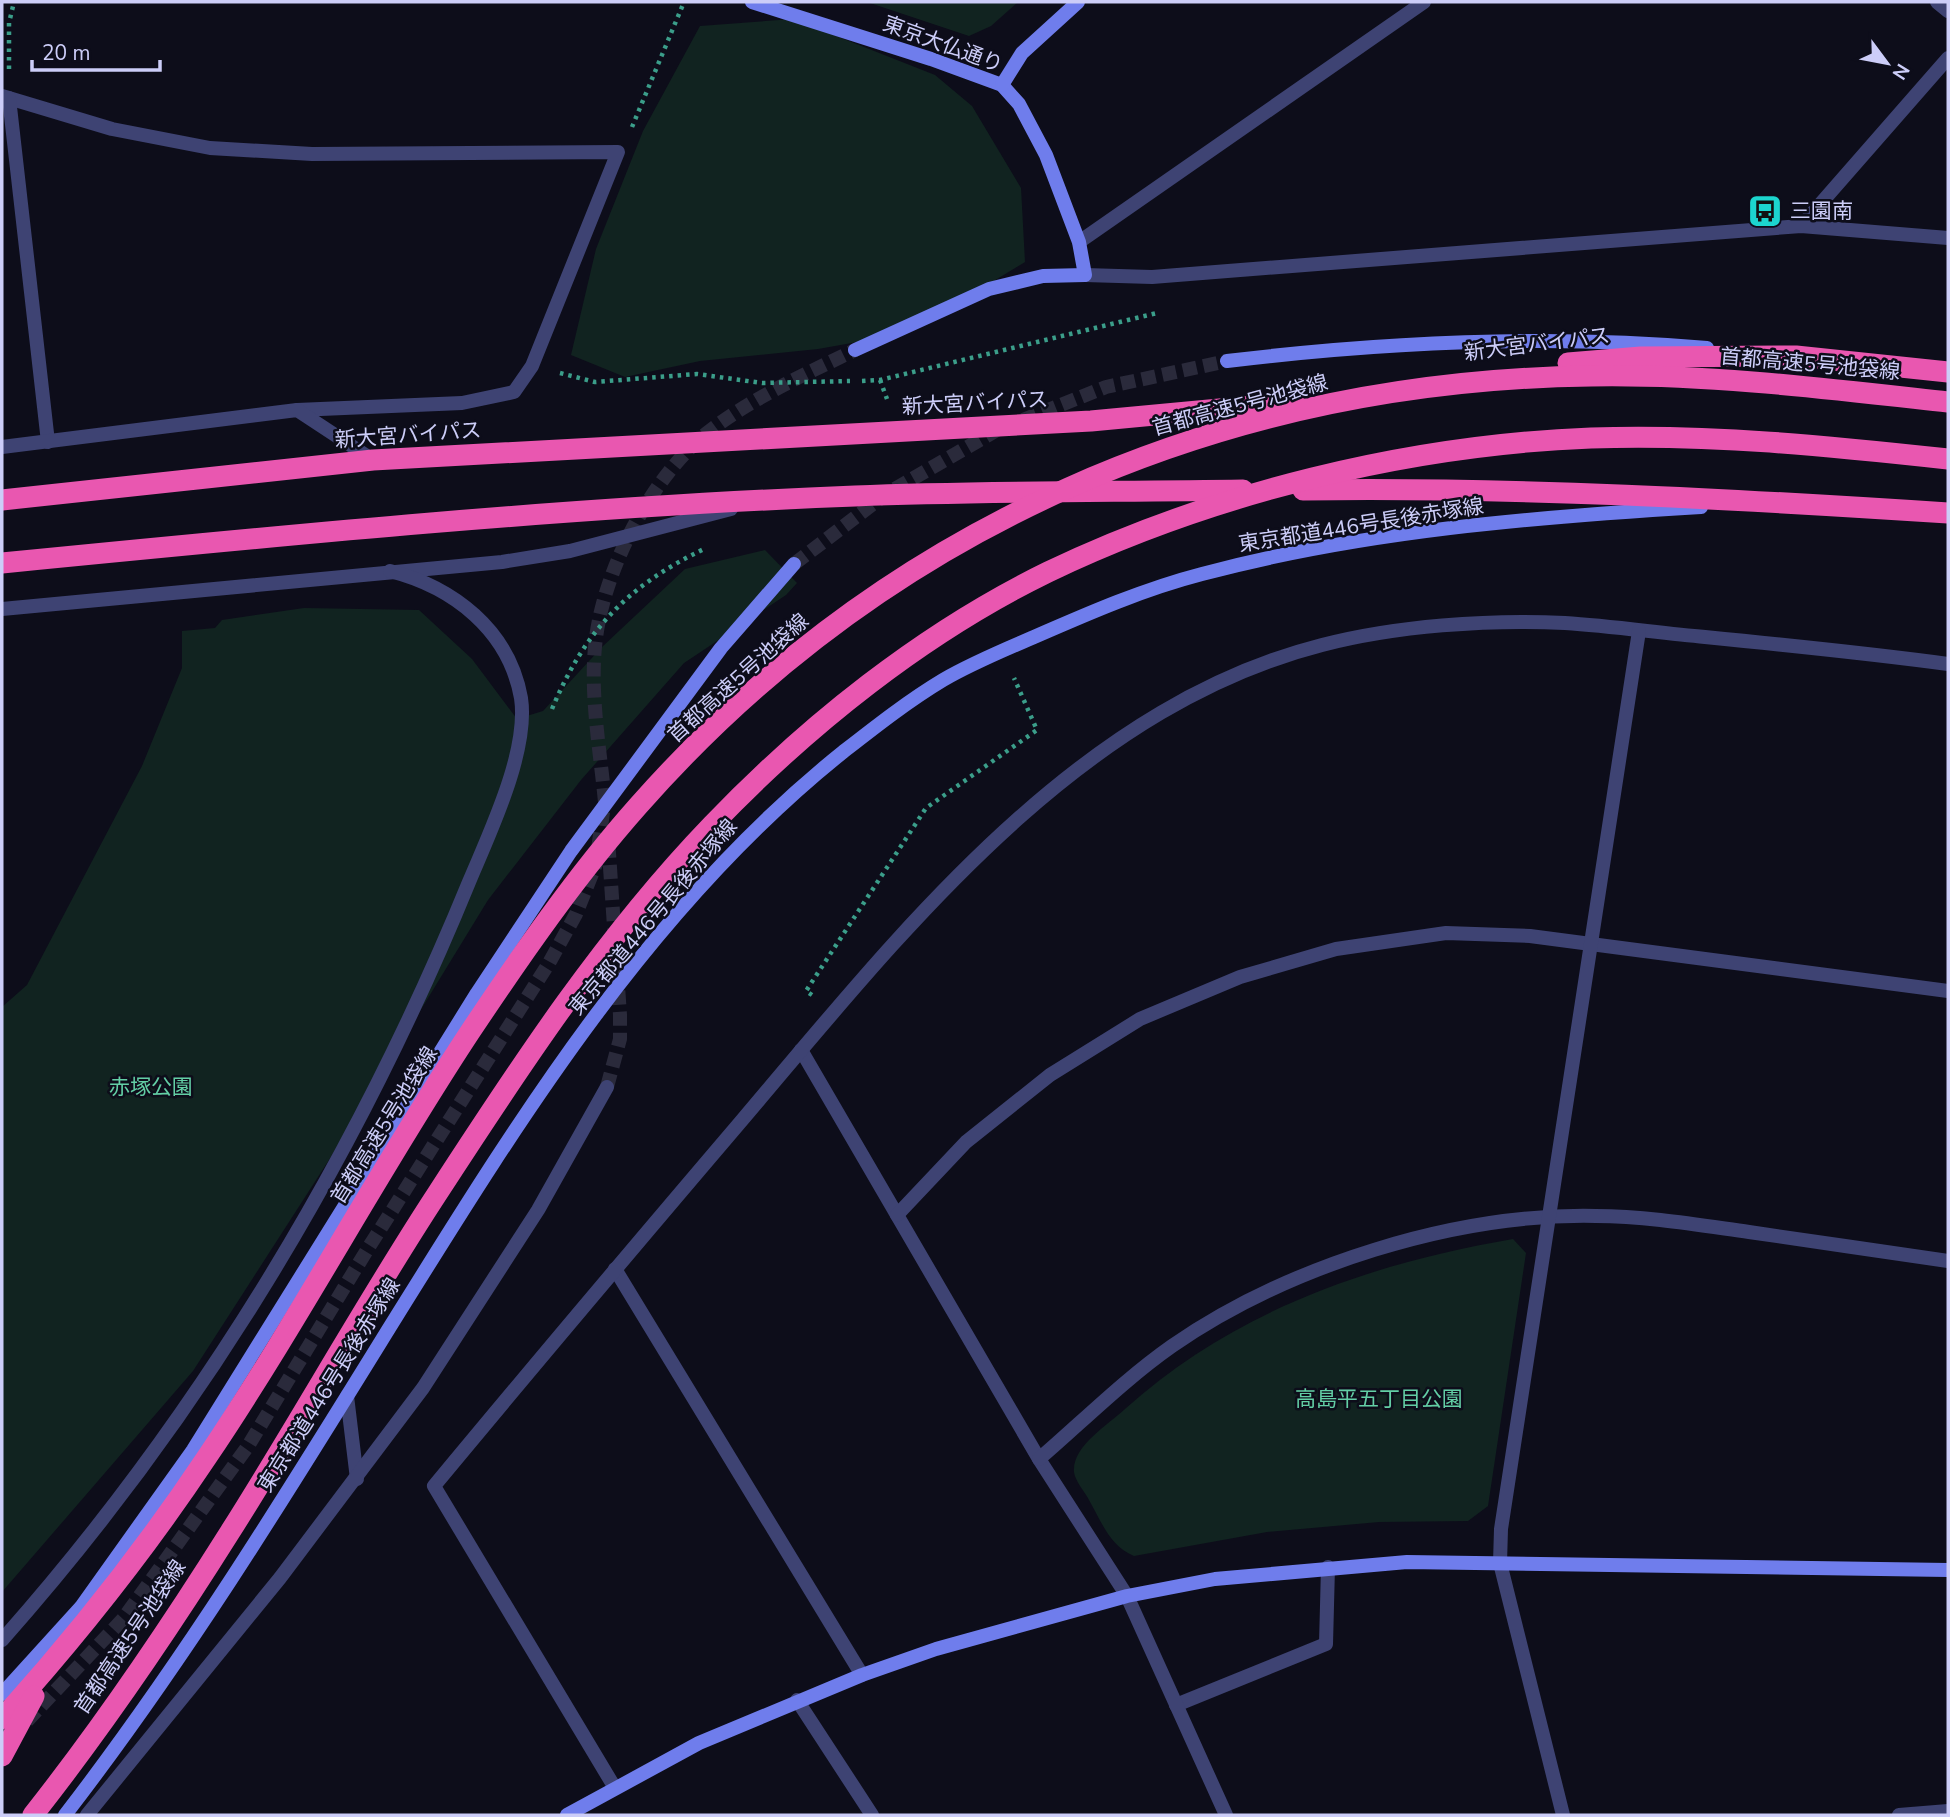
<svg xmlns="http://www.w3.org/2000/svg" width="1950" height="1817" viewBox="0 0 1950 1817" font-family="'Nunito Sans','Noto Sans JP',sans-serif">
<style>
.green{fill:#112320}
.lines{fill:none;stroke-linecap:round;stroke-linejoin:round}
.street-tunnel{stroke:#2a2a3b;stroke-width:14;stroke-dasharray:14 7;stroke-linecap:butt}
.secondary-tunnel{stroke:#2a2a3b;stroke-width:14;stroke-dasharray:14 7;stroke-linecap:butt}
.path{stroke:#3b9e8a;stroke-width:4.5;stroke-dasharray:3.5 5;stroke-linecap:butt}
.lane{stroke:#3e4373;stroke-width:14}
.street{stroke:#3e4373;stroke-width:14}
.secondary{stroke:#6f7dec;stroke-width:14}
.highway{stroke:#e957b0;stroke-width:21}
.labels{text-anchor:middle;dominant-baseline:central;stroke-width:5;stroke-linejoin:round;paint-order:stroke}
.street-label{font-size:21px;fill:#cccdf8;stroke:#0d0d1a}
.poi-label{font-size:21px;fill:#cccdf8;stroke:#0d0d1a;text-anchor:start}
.park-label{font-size:21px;fill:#63cea5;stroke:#0d0d1a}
</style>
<rect width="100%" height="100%" fill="#0d0d1a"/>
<g class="green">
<polygon points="867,2 1018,2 991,26 969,36"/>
<polygon points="793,19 935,75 972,106 1021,188 1025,262 908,333 818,349 700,361 625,377 571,355 596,249 643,131 700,26"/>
<polygon points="765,550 797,583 786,595 684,663 581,780 488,900 327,1163 193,1371 2,1592 2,1007 27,985 142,766 182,668 182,631 215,628 222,620 304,608 419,610 472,659 517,719 543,711 602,647 685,569"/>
<path d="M1513 1239 1526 1253 1488 1506 1468 1521 1379 1522 1267 1532 1134 1556C1110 1546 1102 1523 1089 1500 1085 1492 1075 1481 1074 1472 1072 1446 1108 1425 1125 1409 1233 1311 1372 1263 1513 1239Z"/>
</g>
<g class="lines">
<g class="street-tunnel">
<polyline points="607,1087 620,1039 620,1015 608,838"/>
<polyline points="27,1721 123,1619 248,1446 367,1250 549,963 576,914 596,864 604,805"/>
</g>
<g class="secondary-tunnel">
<polyline points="1023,420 1106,387 1227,361"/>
<polyline points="794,564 886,494 997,430"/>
<path d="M605 802C600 749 589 691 596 638 605 567 653 473 712 429 756 396 806 374 855 350"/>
</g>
<g class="path">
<polyline points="9,69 9,23 14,2"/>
<polyline points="632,127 684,2"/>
<polyline points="560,373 595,382 697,374 762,383 850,381"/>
<polyline points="880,380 887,399"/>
<polyline points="862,381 880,380 1157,313"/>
<path d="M552 709C585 630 628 585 706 548"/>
<polyline points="812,995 806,991 926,808 1037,730 1014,678"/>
</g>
<polyline class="lane" points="1176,1705 1326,1644 1328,1567"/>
<g class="street">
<polyline points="1937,2 1948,11"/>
<polyline points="2,96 112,129 210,148 312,154 618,152 532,366 514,392 462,403 297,410"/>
<polyline points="9,98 48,442"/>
<polyline points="1801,226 1948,58"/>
<polyline points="1079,242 1424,2"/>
<polyline points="1085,275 1152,277 1801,226 1948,238"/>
<polyline points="2,447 297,410 373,460"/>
<polyline points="2,609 502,562 570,551 731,509"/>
<polyline points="801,1050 1039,1459 1127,1596 1226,1815"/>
<polyline points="897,1215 966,1142 1050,1075 1140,1019 1240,977 1336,949 1446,933 1530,936 1948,991"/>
<polyline points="615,1269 862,1675"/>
<polyline points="347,1396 357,1479"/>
<path d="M1039 1459C1082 1422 1125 1379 1172 1346 1288 1266 1454 1213 1596 1216 1647 1216 1699 1225 1749 1232 1815 1242 1882 1251 1948 1261"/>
<path d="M2 1640C200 1417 356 1158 469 882 490 832 529 751 521 698 509 630 453 587 390 571"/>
<polyline points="797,1700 872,1815"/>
<path d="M615 1788 434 1486C536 1363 639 1241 743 1119 900 934 1075 708 1322 645 1395 626 1489 619 1565 623 1612 626 1659 633 1705 637 1786 645 1867 653 1948 664"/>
<polyline points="87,1815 280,1578 423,1388 538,1210 607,1087"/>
<polyline points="1563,1815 1500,1563 1501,1529 1639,631"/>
<polyline points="1899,1815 1948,1811"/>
</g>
<g class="secondary">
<polyline points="752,2 931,59 1002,85 1019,104 1046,155 1079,242 1085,275 1043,276 989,289 855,350"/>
<polyline points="1002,85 1022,53 1078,2"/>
<path d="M1227 361C1385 342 1548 334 1707 348"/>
<polyline points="2,1694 81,1607 193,1450 477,993 571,851 721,648 794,564"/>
<path d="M65 1815C184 1661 286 1495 388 1330 518 1121 649 907 843 752 875 727 908 701 943 680 972 663 1004 650 1034 637 1089 613 1144 589 1202 574 1363 531 1535 517 1701 507"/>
<polyline points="567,1815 699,1743 862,1675 936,1649 1127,1596 1215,1579 1407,1562 1948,1570"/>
</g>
<g class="highway">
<polyline points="1568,363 1641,357 1796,356 1948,372"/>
<path d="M1303 490C1518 487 1734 499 1948 513"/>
<polyline points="2,500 373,460 1091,421 1294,402"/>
<path d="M2 563C286 535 570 507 855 496 984 491 1114 492 1243 490"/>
<path d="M2 1719C76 1637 145 1550 207 1457 300 1319 378 1171 470 1032 522 954 576 876 638 806 884 527 1220 381 1591 376 1710 374 1830 389 1948 402"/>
<polyline points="2,1756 34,1696"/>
<path d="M33 1815C104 1725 169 1629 230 1532 301 1420 365 1304 437 1194 520 1066 606 935 712 825 808 725 923 633 1048 572 1213 493 1408 445 1591 438 1711 434 1829 446 1948 459"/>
</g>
</g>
<defs>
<g id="bus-square" transform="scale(1.75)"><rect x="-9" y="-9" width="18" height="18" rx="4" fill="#1cd5ce" stroke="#0d0d1a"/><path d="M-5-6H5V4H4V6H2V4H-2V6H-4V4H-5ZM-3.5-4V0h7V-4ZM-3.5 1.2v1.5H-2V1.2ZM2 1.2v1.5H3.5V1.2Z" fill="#111"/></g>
</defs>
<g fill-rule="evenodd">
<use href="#bus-square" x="1765" y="211"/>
</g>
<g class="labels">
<g class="street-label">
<text transform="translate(943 44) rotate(20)">東京大仏通り</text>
<text transform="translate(1537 344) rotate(-7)">新大宮バイパス</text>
<text transform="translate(1810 364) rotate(5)">首都高速5号池袋線</text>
<text transform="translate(975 403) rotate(-3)">新大宮バイパス</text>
<text transform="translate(1240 405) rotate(-15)">首都高速5号池袋線</text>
<text transform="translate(408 435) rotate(-4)">新大宮バイパス</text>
<text transform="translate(1361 525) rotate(-9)">東京都道446号長後赤塚線</text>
<text transform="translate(738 678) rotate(-42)">首都高速5号池袋線</text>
<text transform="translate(653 917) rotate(-50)">東京都道446号長後赤塚線</text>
<text transform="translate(384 1125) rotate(-58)">首都高速5号池袋線</text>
<text transform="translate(329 1385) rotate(-58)">東京都道446号長後赤塚線</text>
<text transform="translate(130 1637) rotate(-56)">首都高速5号池袋線</text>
</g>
<g class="poi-label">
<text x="1790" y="211">三園南</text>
</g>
<g class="park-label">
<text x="151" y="1087">赤塚公園</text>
<text x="1379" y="1399">高島平五丁目公園</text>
</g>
</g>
<rect width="1950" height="1817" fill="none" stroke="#cccdf8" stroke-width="7"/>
<g transform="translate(1887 63) rotate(122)" stroke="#0d0d1a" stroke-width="5" paint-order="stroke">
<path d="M0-5L12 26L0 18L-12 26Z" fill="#cccdf8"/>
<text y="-10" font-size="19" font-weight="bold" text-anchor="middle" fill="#cccdf8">N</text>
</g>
<path d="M32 60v10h128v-10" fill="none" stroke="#cccdf8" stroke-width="3.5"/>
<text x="42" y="60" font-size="21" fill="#cccdf8" stroke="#0d0d1a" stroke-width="5" paint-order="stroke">20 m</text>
</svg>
